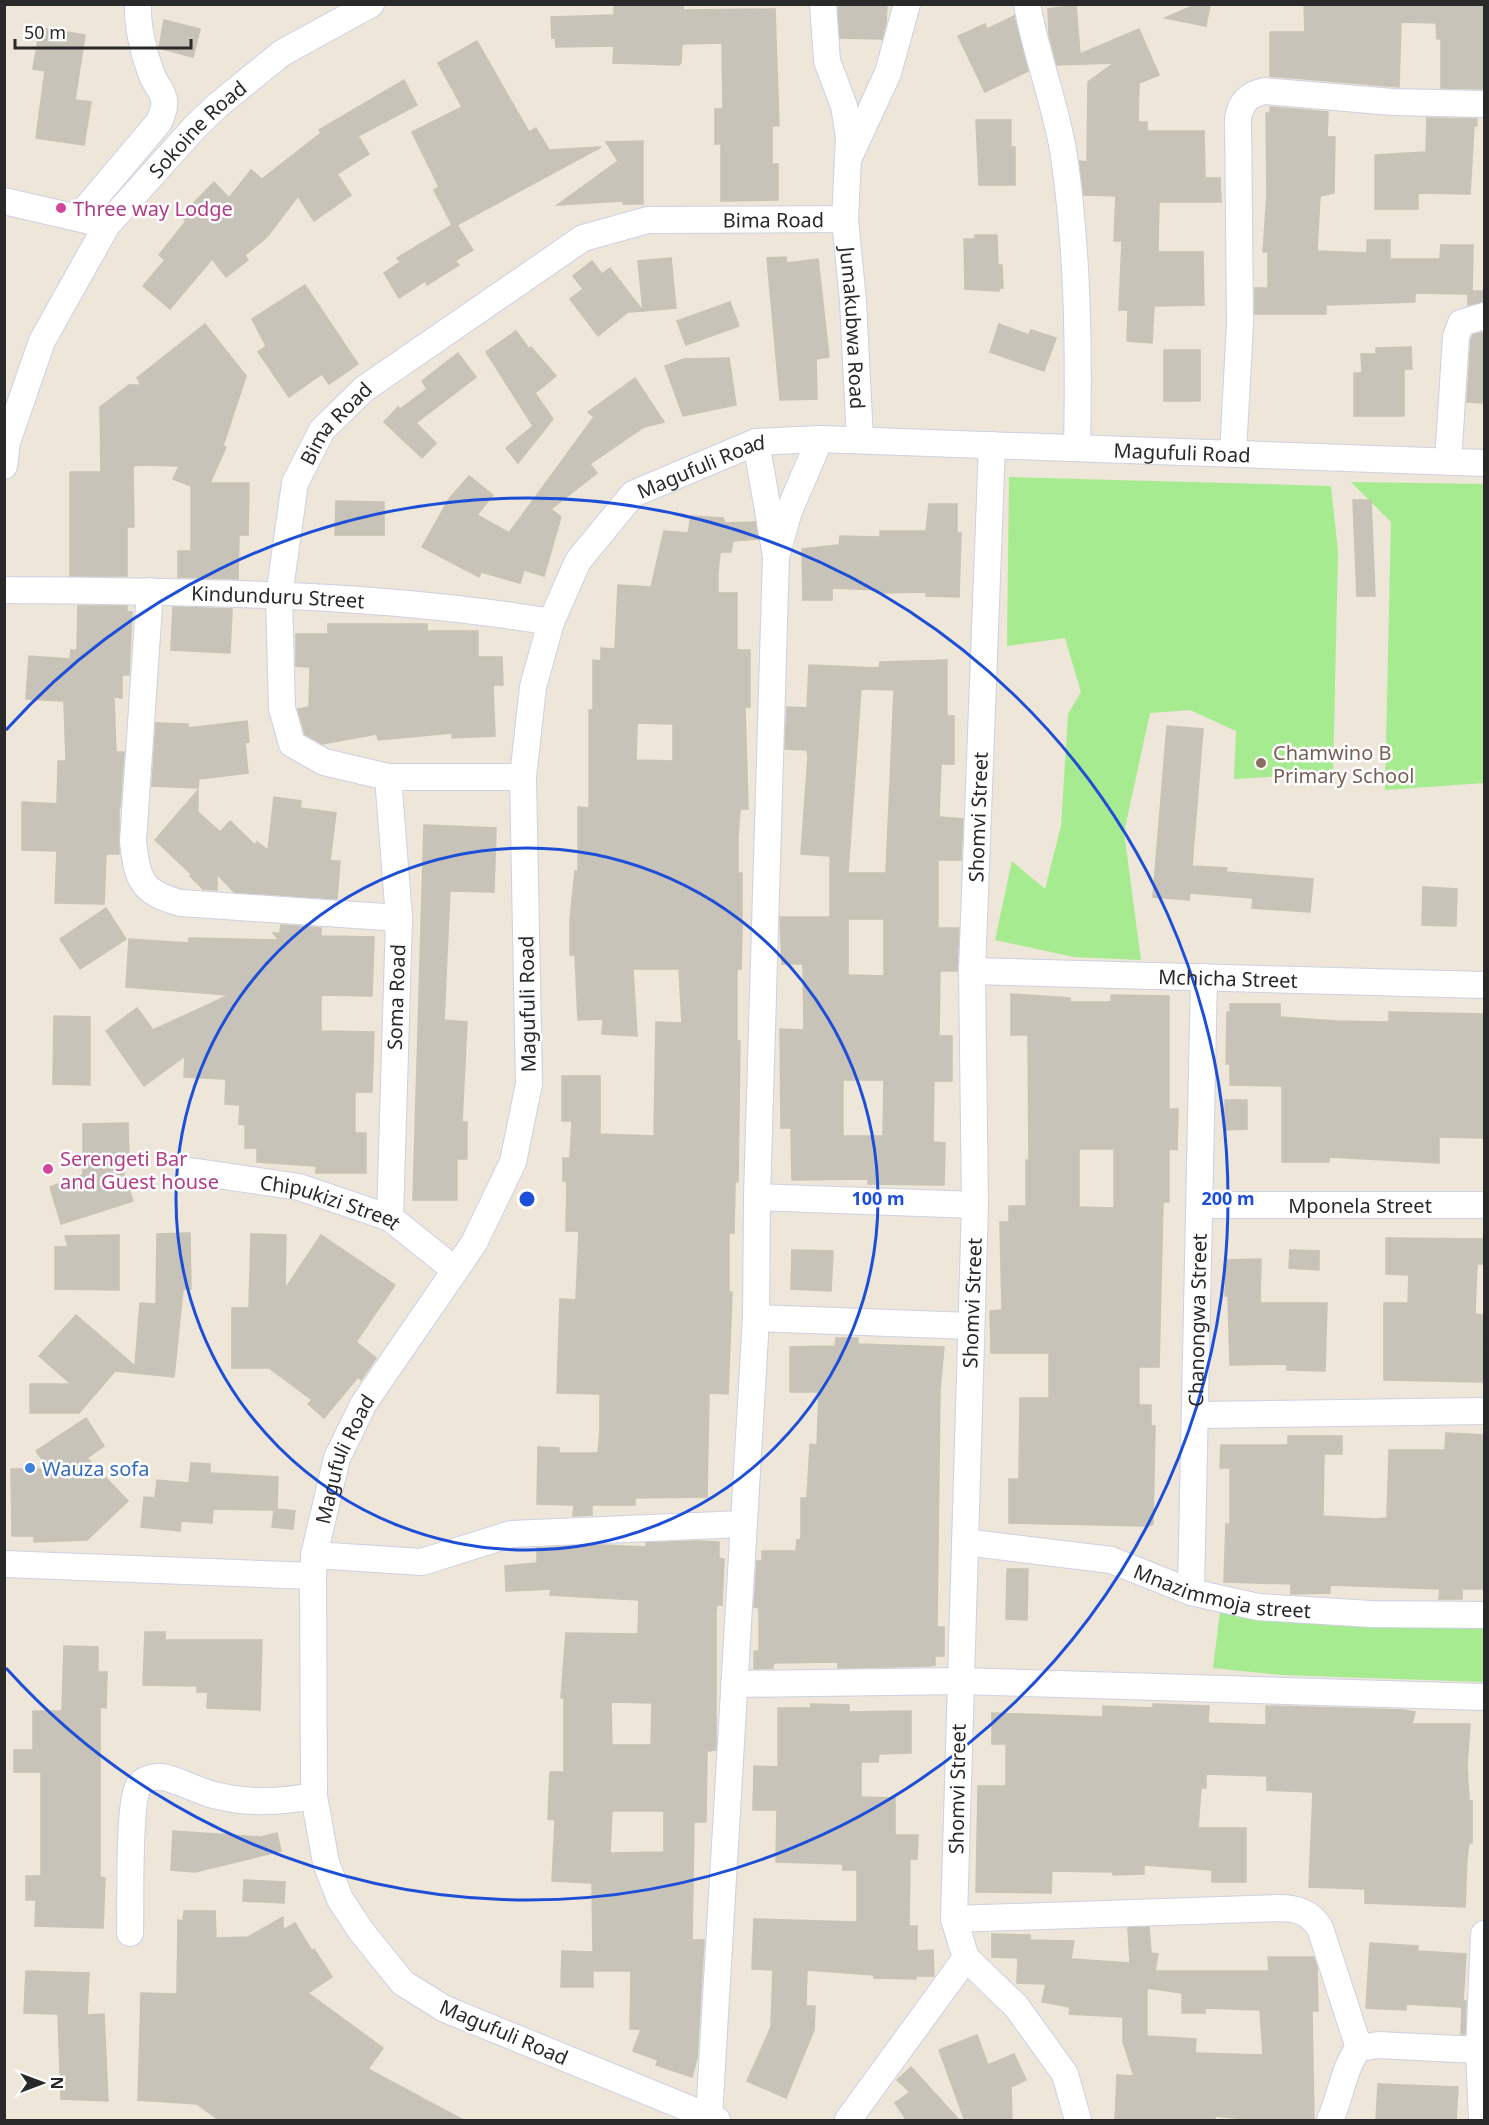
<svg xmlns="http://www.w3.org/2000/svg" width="1489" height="2125" viewBox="0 0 1489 2125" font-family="'Noto Sans',sans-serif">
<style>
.green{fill:#a6eb8f}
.building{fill:#c8c3b9;stroke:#c9c3b3;stroke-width:1.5;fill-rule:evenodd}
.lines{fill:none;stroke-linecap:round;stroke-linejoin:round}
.street-casing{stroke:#ced0e4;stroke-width:28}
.street{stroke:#fff;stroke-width:26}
.ring{fill:none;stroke:#1d4ed8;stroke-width:3}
.hotel-dot{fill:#d1479c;stroke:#fff;stroke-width:2}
.education-dot{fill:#8d6e63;stroke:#fff;stroke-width:2}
.shop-dot{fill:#3f7fe0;stroke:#fff;stroke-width:2}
.labels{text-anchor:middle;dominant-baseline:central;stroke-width:5;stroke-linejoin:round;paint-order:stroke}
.street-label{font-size:20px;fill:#292929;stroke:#fff}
.hotel-label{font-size:20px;fill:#b23c85;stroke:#fff;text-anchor:start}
.education-label{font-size:20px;fill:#785e54;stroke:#fff;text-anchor:start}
.shop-label{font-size:20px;fill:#366cbe;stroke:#fff;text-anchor:start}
.centre{fill:#1d4ed8;stroke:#fff;stroke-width:3}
.ring-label{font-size:18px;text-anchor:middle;font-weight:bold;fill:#1d4ed8;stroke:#fff;stroke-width:5;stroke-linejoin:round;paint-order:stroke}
</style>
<rect width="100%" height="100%" fill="#ede6d9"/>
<g class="green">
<polygon points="1009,477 1331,486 1338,552 1333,773 1234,779 1236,731 1190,710 1150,713 1124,832 1141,960 1074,957 995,940 1012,861 1045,889 1061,826 1068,714 1081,692 1065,638 1007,646"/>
<polygon points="1351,482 1484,484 1484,783 1385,790 1391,522"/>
<polygon points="1220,1612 1354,1622 1484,1624 1484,1682 1282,1675 1213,1668"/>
</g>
<g class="building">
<polygon points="614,4 683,5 683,10 775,9 779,126 772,126 772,164 778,164 778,200 721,201 721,144 715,144 715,109 723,109 722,43 682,44 681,63 679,65 613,63 614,46 556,47 555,38 552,38 551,17 614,15"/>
<polygon points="838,4 887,4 886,23 882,39 840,38"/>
<polygon points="1197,4 1210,4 1206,26 1165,18"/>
<polygon points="1304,4 1484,4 1485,89 1441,88 1441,39 1437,39 1436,23 1401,22 1399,87 1270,76 1270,32 1305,32"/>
<polygon points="1076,5 1080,54 1139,29 1159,75 1139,83 1138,122 1147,122 1147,131 1204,131 1205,178 1220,178 1221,202 1159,202 1158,252 1203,252 1204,305 1154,306 1152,343 1127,341 1128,310 1119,310 1122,241 1114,241 1116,196 1084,195 1080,165 1080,161 1087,162 1088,82 1114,63 1057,65 1049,34 1048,9"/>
<polygon points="1014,16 1028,71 985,92 958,36 985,24 987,29"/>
<polygon points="164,20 200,29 193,57 159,48"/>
<polygon points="40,28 85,35 75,100 91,102 84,145 36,138 45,71 33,69"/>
<polygon points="477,41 529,132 536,128 549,150 601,147 457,225 473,250 455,261 459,265 427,285 425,281 399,298 384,273 400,262 397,258 452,225 434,190 439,187 412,132 462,107 438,63"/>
<polygon points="404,80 417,105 358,136 369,154 337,174 351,195 314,221 298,196 267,237 245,255 248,260 226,277 212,259 170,309 143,286 165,260 159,255 186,221 181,216 214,182 229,198 251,170 262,179 321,133 319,130"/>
<polygon points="1270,107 1328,112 1327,137 1335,137 1334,193 1320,196 1317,251 1367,253 1367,240 1390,240 1390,259 1440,259 1441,245 1473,245 1472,291 1485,291 1485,301 1468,305 1468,294 1415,293 1415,302 1326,305 1326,314 1255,314 1255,288 1268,288 1268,252 1263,252 1267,194 1266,113 1270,113"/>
<polygon points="1427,118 1477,119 1477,126 1474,126 1470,194 1418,193 1418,209 1375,209 1375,155 1426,152"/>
<polygon points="976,120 1011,120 1011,147 1015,147 1015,185 979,185"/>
<polygon points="643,141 643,204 623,204 623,201 557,205 618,161 606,142"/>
<polygon points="975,235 997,235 998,265 1002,265 1003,288 999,288 999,291 965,289 964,239 975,239"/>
<polygon points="786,257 787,263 818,259 829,357 816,359 817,399 780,400 767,258"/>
<polygon points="671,258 676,308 643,311 638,261"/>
<polygon points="592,261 602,274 610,268 643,311 628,312 598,336 570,299 583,289 573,276"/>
<polygon points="305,285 358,364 329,384 322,374 289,397 258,352 266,346 252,319"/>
<polygon points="730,302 739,326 686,345 677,321"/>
<polygon points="205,324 246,376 223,446 226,447 210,483 249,483 248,535 239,535 238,579 178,577 178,551 191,551 191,486 173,479 179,466 141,465 133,466 134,527 127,527 127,576 70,576 70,472 101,472 100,407 129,385 141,385 137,378"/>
<polygon points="999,324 1029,335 1031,330 1056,338 1044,371 990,352"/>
<polygon points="516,331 529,349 531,347 556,376 535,393 553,419 518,463 506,448 533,426 486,352"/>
<polygon points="1485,332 1485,403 1467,402 1471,340 1473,335"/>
<polygon points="1411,347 1412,369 1404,369 1404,416 1354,416 1354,373 1362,373 1361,354 1376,354 1376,348"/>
<rect x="1164" y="350" width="36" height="51"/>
<polygon points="458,353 476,377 416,423 436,443 422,458 384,422 398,407 400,409 427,389 422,381"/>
<polygon points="729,358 736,405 683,416 665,366 684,359"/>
<polygon points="635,378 664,422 644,427 590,464 597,473 551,509 561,517 544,576 524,570 520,583 481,572 479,577 422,547 449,499 469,476 493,495 477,515 509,533 594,417 588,412"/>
<polygon points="1353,500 1371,500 1375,596 1357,596"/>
<polygon points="336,501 384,502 384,535 335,535"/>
<polygon points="929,504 957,504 957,533 961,533 959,597 926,596 926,592 879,593 879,590 832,588 832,600 803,600 802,549 839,545 840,536 880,537 880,531 926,531"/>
<path d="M691 516 723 518 725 523 755 522 758 539 733 541 731 552H720L718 572V593H737V650H750V707H745L748 809H740L738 837V873H742V931L741 969H737V1041H740L738 1182H735L734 1233H729V1292H732L728 1394 709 1393 707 1497 635 1498V1505H592V1515L573 1516 574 1505 537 1504 538 1447 559 1448V1453H598L600 1429V1394L557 1393 560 1299 576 1300 579 1231H566L567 1182 563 1181V1158H570L572 1121H562V1076H600V1134L654 1136 656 1022 682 1023 679 969H633L637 1036 602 1034 603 1019 578 1020 575 955H570V920L575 871H578V807L589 808V710H593V660L601 661V648L615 649 618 585 651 587 664 531 688 533ZM637 723 673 724V761L636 760Z"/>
<polygon points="78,606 127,606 127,612 132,612 129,675 122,675 122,698 114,697 116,752 124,752 120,806 119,804 119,854 106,854 104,904 55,903 57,851 22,850 22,802 57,804 58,761 66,761 64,701 26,699 29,656 70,659 71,650 77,650"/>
<polygon points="173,607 232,609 230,653 171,650"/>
<polygon points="328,624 427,624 427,631 478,631 478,657 502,657 503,685 493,685 495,736 452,738 452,733 378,740 377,734 322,744 305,734 298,709 309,707 310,667 296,666 296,634 328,634"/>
<path d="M947 660V716H954V764H941L939 817 963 819 961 860H938V928H959L957 971H940L939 1036H952V1081H934L933 1142 945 1143 944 1185 868 1184V1179L792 1180 791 1128H781L780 1029 804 1030 803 964H782L780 917H830V856L801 854 808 757 807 750 785 749 787 707 807 708 809 665 879 668 880 662ZM861 689 894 690 886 873H848ZM848 919H884V976L848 975ZM843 1080H884L883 1136H843Z"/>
<polygon points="247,721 249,742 245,743 248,773 199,779 198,788 152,786 156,723 188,724 188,728"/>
<polygon points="1167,726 1203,729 1192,866 1227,868 1226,872 1313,879 1310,912 1252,908 1253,898 1190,893 1189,900 1153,897"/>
<polygon points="198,790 198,812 220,832 230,821 255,845 257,842 268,850 274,797 301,801 300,808 336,813 330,861 340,861 337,899 234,892 217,874 217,890 203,889 190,876 191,874 155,840"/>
<polygon points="424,825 496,828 494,892 450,891 444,1020 467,1022 462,1122 467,1122 467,1159 457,1159 457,1200 413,1200"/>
<polygon points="1423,887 1457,889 1456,926 1422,925"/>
<polygon points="106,908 126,939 80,969 60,939"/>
<polygon points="281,925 321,928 321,936 374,937 372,996 321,995 321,1031 374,1032 372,1092 355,1092 355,1133 366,1133 366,1173 316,1173 316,1166 257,1162 257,1148 245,1148 245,1125 239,1124 240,1105 225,1104 226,1079 184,1077 185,1056 144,1086 106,1031 137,1008 153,1030 229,995 126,987 129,939 189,943 189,938 279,940 273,933 280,933"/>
<path d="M1011 994 1070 998V1002H1111V995L1169 996V1109H1178L1177 1150 1169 1149V1202H1163L1159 1367H1139V1405H1151V1426H1155L1153 1524 1148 1526 1009 1523V1479H1019L1020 1398H1049V1353H991L990 1311 1002 1310 1000 1222H1009V1206H1026V1160H1029L1028 1035H1011ZM1079 1149H1114V1208L1079 1207Z"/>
<polygon points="1230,1004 1280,1004 1280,1017 1337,1021 1389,1022 1389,1012 1485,1014 1485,1138 1439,1137 1439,1163 1329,1157 1329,1162 1282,1162 1282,1086 1230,1085 1230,1064 1226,1064 1227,1012 1230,1012"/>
<polygon points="54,1016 90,1017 90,1085 53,1084"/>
<polygon points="1225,1100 1247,1100 1247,1129 1225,1130"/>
<polygon points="128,1123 129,1159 119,1159 133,1201 61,1224 50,1187 83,1175 83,1124"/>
<polygon points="190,1233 191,1289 183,1289 174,1377 115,1371 79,1413 30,1413 30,1384 71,1384 39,1356 76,1315 135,1366 140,1303 156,1304 157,1234"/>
<polygon points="251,1234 286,1235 285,1289 321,1235 395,1285 356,1342 376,1358 361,1380 358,1377 324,1418 308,1404 312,1400 269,1368 232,1368 232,1308 249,1308"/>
<polygon points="119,1235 119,1290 55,1289 55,1247 68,1247 65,1236"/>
<polygon points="1386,1238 1485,1239 1485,1264 1477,1264 1475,1314 1484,1315 1483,1382 1384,1380 1384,1303 1408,1303 1409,1275 1386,1274"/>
<polygon points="792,1250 833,1251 831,1291 791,1289"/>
<polygon points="1290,1250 1319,1251 1319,1270 1289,1268"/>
<polygon points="1261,1259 1260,1303 1327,1303 1325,1371 1287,1370 1287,1364 1230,1365 1228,1296 1225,1296 1226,1260"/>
<polygon points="836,1338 858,1338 858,1344 944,1347 940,1390 937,1627 944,1627 944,1656 935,1656 935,1665 929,1666 838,1668 838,1662 773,1663 773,1668 754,1669 754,1651 759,1651 759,1608 754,1607 757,1561 762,1561 762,1551 796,1551 797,1540 800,1540 801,1537 801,1498 807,1498 810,1444 817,1445 819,1392 790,1392 790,1347 835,1346"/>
<polygon points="86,1418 104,1446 87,1458 128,1501 87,1540 34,1542 34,1536 12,1536 11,1469 49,1469 36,1451"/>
<polygon points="1446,1433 1485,1435 1485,1589 1462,1589 1462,1599 1439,1599 1440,1589 1330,1585 1330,1593 1291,1594 1291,1584 1224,1582 1226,1524 1230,1524 1230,1468 1220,1468 1221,1445 1288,1445 1288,1436 1342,1436 1342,1454 1324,1454 1323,1516 1376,1519 1387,1518 1389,1450 1445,1450"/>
<polygon points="191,1463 210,1464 210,1473 278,1477 277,1509 295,1511 293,1529 272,1527 274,1510 213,1509 212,1523 181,1521 180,1531 141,1527 144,1497 155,1498 157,1480 189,1483"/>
<path d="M697 1541 719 1542V1558L724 1559 722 1605H717L716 1611V1750L707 1751 706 1822H694L692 1940H704L697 2058 692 2077 656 2065 658 2060 633 2051 641 2029H630L631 1971H593V1987H561L562 1951 593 1952 592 1883 552 1881 555 1820 548 1819 550 1772H564V1698H561L566 1633 638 1634 639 1600 550 1595 551 1589 506 1591 505 1566 537 1563V1548L601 1545 646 1547V1543ZM611 1702 652 1703 651 1745H612ZM612 1811H664V1852L610 1853Z"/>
<polygon points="1007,1569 1028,1569 1027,1620 1006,1619"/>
<polygon points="145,1632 165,1632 165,1640 262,1640 260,1710 207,1708 208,1692 197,1692 197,1686 143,1685"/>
<polygon points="64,1646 98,1647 98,1672 107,1672 106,1708 100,1707 100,1877 105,1878 103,1928 35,1926 36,1900 26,1900 26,1876 41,1876 41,1772 14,1772 14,1750 33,1750 33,1711 62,1711"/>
<polygon points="811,1704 849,1705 849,1712 911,1711 911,1753 879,1754 878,1762 861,1762 861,1797 895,1798 895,1835 918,1835 917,1859 910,1859 909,1926 917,1926 917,1951 933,1950 934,1976 916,1976 916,1979 874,1978 874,1975 807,1970 806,2006 815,2006 814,2030 786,2098 747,2081 771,2027 773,1970 752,1969 754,1919 857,1922 857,1870 843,1870 843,1864 776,1862 777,1810 753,1810 754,1766 778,1767 778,1708 811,1708"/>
<polygon points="1153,1704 1209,1706 1208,1723 1266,1725 1266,1706 1404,1710 1415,1712 1412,1724 1470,1724 1467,1766 1469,1801 1472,1801 1472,1843 1469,1843 1467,1858 1465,1907 1365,1903 1365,1889 1309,1887 1313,1792 1267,1790 1267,1776 1206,1774 1206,1788 1201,1788 1198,1828 1246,1828 1246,1882 1212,1882 1212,1870 1144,1865 1144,1874 1113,1875 1113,1872 1052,1871 1051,1893 976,1892 978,1786 1006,1786 1006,1744 992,1744 992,1713 1103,1717 1103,1706 1153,1708"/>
<polygon points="173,1831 261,1837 277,1833 281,1851 195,1872 171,1870"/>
<polygon points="244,1880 285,1882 284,1903 243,1901"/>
<polygon points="184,1911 215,1911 216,1938 248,1937 283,1917 283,1930 295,1923 312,1951 314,1949 332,1977 308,1993 383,2048 368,2069 465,2121 220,2121 197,2104 138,2100 141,1993 177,1994 178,1920 183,1921"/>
<path d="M1149 1927 1151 1953 1158 1954 1155 1971H1269L1268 1957H1314L1317 1967 1318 2011H1312L1314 2121H1264L1215 2116V2121H1115L1117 2075 1134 2076 1123 2042V2017L1069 2014 1070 2007 1042 2002 1046 1984 1017 1983 1018 1958 992 1957V1934L1030 1935V1940L1074 1941 1071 1959 1130 1963 1128 1928ZM1147 1988 1182 1993V2013H1205V2008L1260 2010 1263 2055 1195 2053 1196 2039 1147 2036Z"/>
<polygon points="1370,1943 1418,1946 1418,1951 1466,1954 1463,2001 1466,2001 1465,2034 1461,2034 1462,2007 1406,2004 1406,2010 1366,2008"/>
<polygon points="26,1971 89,1973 87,2015 104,2014 108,2101 61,2099 58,2014 24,2013"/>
<polygon points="977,2035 988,2065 1014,2054 1026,2080 1011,2087 1012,2121 965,2121 939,2050"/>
<polygon points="911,2067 960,2121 907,2121 895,2103 910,2092 897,2080"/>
<polygon points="1378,2084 1458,2087 1456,2121 1376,2121"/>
</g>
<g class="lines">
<g class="street-casing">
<g id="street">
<path id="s1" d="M823 4 827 61 844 106 849 137 845 219 853 301 860 440"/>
<path d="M1027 4C1036 56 1056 104 1064 156 1078 253 1079 349 1077 448"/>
<polyline points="850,155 888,73 907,4"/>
<polyline points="4,201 95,222"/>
<path d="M78 218 159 122C172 93 158 94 150 70 143 51 137 24 138 4"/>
<polyline points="992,445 972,971 975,1205 954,1919 966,1958 1016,2006 1065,2074 1078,2120"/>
<path d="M1233 453 1240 324 1238 118C1241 102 1248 95 1264 91L1392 102 1484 104"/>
<polyline points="1448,462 1456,337 1461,323 1484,316"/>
<path id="s2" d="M4 466 7 442 42 341 107 225 195 127 218 105 282 53 371 4"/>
<polyline points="778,550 789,511 820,439"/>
<path id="s3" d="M4 590C187 592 371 592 551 622"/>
<path d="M150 591 133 841C137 879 141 893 181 903L399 918"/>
<polyline points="388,777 399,918 390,1218"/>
<path id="s4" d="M523 777H388L324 762 292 744 282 708 279 596 295 483 322 430 364 389 583 238 648 220 845 219"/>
<path id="s5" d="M972 971 1484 985"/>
<path id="s6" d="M190 1171 299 1187 390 1218 455 1270"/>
<polyline points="757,1197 975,1205"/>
<path id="s7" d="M1200 1205H1484"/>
<polyline points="756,1318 971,1326"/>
<polyline points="1196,1415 1484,1411"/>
<path id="s8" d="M965 1542 1111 1560 1191 1592 1258 1607 1371 1614 1484 1615"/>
<polyline points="314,1555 422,1562 511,1534 742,1524"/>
<polyline points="4,1564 313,1576"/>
<path id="s9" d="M1191 1592 1204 977"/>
<polyline points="734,1684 960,1681 1484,1697"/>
<path d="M954 1919 1278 1908C1297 1908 1310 1912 1320 1928L1359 2048"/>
<path d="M130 1933C131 1906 128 1806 138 1787 142 1779 154 1776 162 1777 180 1780 197 1791 214 1795 249 1804 279 1802 314 1796"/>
<polyline points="709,2116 756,1318 757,1197 776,556 756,442"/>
<path id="s10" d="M717 2120 445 2009 403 1983 361 1931 340 1899 326 1863 314 1796 313 1576 314 1555 337 1458 364 1403 474 1243 513 1162 529 1084 523 777 533 687 551 622 578 561 633 494 756 442 820 439 1484 463"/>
<polyline points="848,2120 966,1958"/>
<path d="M1330 2120C1341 2097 1343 2068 1359 2048L1378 2045 1479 2050"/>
<polyline points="1482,2120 1479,2050 1484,1934"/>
</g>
</g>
<use href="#street" class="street"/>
</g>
<g class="ring">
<circle cx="527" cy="1199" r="351"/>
<path d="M6 730A701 701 0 1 1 6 1668"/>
</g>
<g class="hotel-dot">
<circle cx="61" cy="208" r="6"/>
<circle cx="48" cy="1169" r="6"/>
</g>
<circle class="education-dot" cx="1261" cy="763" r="6"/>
<circle class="shop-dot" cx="30" cy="1468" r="6"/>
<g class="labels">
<g class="street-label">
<text stroke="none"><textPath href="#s2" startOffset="396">Sokoine Road</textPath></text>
<text stroke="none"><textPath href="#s4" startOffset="1078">Bima Road</textPath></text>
<text stroke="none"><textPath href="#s1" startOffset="328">Jumakubwa Road</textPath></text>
<text stroke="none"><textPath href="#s4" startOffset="574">Bima Road</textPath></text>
<text stroke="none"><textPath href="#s10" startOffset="2499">Magufuli Road</textPath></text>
<text stroke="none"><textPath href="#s10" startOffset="2013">Magufuli Road</textPath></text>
<text stroke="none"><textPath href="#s3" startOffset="274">Kindunduru Street</textPath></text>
<text transform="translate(978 817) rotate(-88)">Shomvi Street</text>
<text stroke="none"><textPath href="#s5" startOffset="256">Mchicha Street</textPath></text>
<text transform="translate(396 997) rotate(-88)">Soma Road</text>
<text transform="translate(527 1004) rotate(-91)">Magufuli Road</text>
<text stroke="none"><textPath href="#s7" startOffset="160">Mponela Street</textPath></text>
<text stroke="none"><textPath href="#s6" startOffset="144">Chipukizi Street</textPath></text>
<text transform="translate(972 1303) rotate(-88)">Shomvi Street</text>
<text stroke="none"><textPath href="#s9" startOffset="272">Chanongwa Street</textPath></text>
<text stroke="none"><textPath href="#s10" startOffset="897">Magufuli Road</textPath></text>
<text stroke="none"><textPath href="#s8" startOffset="264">Mnazimmoja street</textPath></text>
<text transform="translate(957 1789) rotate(-89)">Shomvi Street</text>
<text transform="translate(504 2032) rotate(23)">Magufuli Road</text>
</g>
<g class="hotel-label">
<text x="73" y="208">Three way Lodge</text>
<text x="60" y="1158">Serengeti Bar<tspan x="60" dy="23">and Guest house</tspan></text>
</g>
<g class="education-label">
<text x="1273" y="752">Chamwino B<tspan x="1273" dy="23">Primary School</tspan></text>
</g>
<g class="shop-label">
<text x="42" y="1468">Wauza sofa</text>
</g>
</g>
<circle cx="527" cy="1199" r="9" class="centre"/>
<g class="ring-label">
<text x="878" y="1205">100 m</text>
<text x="1228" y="1205">200 m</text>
</g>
<rect width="1489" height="2125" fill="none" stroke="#292929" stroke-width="12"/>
<g transform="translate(42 2083) rotate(90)" stroke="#ffffff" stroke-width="4.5" paint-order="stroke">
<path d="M0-4.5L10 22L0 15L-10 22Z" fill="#292929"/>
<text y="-9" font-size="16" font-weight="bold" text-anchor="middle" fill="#292929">N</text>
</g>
<path d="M15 39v9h176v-9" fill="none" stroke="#292929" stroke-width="3"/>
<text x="24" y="39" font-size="18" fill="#292929" stroke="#ffffff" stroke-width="4.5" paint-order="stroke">50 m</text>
</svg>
